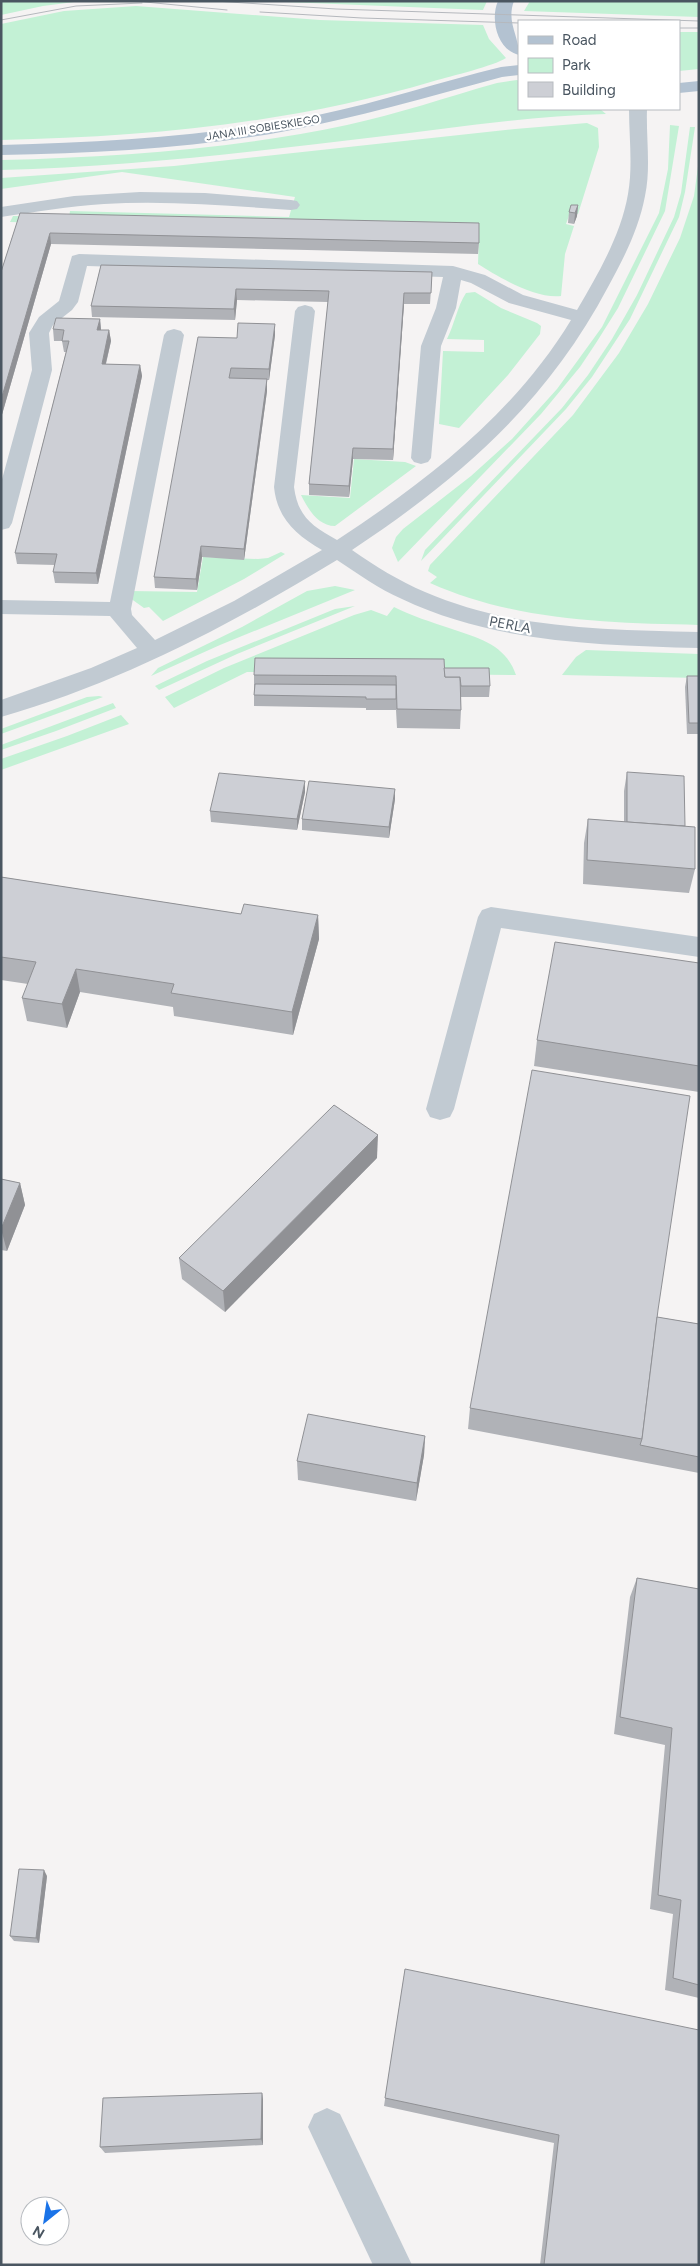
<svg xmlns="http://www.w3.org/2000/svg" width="700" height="2266" viewBox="0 0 700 2266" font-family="Figtree,sans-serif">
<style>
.green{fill:#c3f1d5}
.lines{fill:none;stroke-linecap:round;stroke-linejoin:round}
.minor{fill:#c1cad2;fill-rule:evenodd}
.major{fill:#b3c2d1;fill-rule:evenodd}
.tram{stroke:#b5b8bd;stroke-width:1}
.wall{fill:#b0b2b7}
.shaded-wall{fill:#909195}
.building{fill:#cdcfd5;stroke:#909195}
.labels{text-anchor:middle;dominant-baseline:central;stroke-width:4.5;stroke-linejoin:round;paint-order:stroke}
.far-street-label{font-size:11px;fill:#4a5661;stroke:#fff}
.street-label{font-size:14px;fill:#4a5661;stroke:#fff}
</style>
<rect width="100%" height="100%" fill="#f5f3f3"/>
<g class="green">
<polygon points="1,1 82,1 43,6 1,15"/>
<polygon points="261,1 487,1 483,10"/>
<polygon points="530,1 699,1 699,17 524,11"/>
<path d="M136 6 320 20 483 25 489 39 506 58C494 66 451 76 434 81 293 123 148 137 1 140V24L64 11Z"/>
<polygon points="679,32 699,32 699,69 679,71"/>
<path d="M517 80 519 81V109H600L606 114C529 116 452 128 376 137 251 152 126 167 1 170V160C117 157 233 149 347 125 398 114 447 97 497 83Z"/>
<path d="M587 123 598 128 599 147 578 214 570 213 566 224 574 226 565 254 561 296C536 299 498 277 478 264L479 234 10 222 13 216 69 217 70 211 289 217 295 197 122 172 1 189V178L174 166 515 129Z"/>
<polygon points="670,125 679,126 665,211 618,308 596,343 580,367 541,414 398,562 392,548 396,537 403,529 471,476 512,439 557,389 602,327 659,213 668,169"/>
<polygon points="690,127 695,127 685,192 679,217 630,319 592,377 566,409 421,561 425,550 562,408 588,375 612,339 637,295 674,217 681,193"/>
<path d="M699 159V625C608 623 515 621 430 583L437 577 428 571 430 565 573 415 619 353 648 304 680 238 694 196Z"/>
<path d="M475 292 501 308 537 323 541 326 540 334 508 375 459 428 439 424 443 351 484 352V340L447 339C455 323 457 307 466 293Z"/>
<path d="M354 459 405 462 416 466 335 526C318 526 308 509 301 495L350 498Z"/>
<polygon points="281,552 285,554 244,579 163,621 149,607 144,608 130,598 130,591 197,592 203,557 258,559 268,558"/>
<polygon points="335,586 355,590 220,645 151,676 158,668 242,627 307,591"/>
<polygon points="355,606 237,654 159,690 155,686 207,661 335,609"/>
<path d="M394 607C412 616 431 622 449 628 477 638 505 643 516 675L247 672 174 708 165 697 224 668 354 615 371 610 387 616Z"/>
<polygon points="586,650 699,654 699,678 562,675 576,657"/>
<polygon points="99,696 103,697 1,734 1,729 87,697"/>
<polygon points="113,703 116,708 56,731 1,750 1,745"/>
<polygon points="121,715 129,724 1,770 1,759 67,736"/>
</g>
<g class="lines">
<g class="minor">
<path d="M629 109H647C646 138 651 168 645 196 639 228 624 258 608 287 546 404 460 478 352 550 375 566 399 581 425 592 511 629 606 630 699 632V648C598 645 495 643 402 599 379 589 358 574 337 560 232 624 120 683 1 717V700L91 668 137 648 110 616 1 614V600L110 602 164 335 167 331 174 329 181 331 184 335 131 609 132 615 155 640 234 601 322 550C296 535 277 518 274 487L295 311 298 307 305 305 312 307 315 311 294 487C298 517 312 526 337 540 427 481 514 414 571 320L509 303 471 283 461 280 456 308 441 346 431 458 428 462 421 464 414 462 411 458 421 346 436 308 443 277 87 266 78 302 72 310 53 325 49 333 52 370 12 523 9 528 1 530V483L32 370 29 333 39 317 59 301 72 256 79 254 453 266 485 275 523 295 577 310C598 274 621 235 628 194 633 166 629 137 629 109Z"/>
<path d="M140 192 205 193 291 200 297 201 300 205 297 209 291 210C229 206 166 200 104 204 69 206 35 212 1 217V207L74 196Z"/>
<polygon points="491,907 699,937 699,957 501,928 454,1109 450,1117 440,1120 430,1117 426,1109 478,917 482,910"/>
<polygon points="327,2108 340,2114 412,2265 373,2265 308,2127 314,2114"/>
</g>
<g class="major">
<path d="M498 1H514C506 22 519 35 519 55 497 50 490 19 498 1Z"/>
<path d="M519 65V75L502 77C428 97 356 118 281 132 189 149 95 153 1 155V145C107 142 213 136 318 115 380 102 440 82 501 67Z"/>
<polygon points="699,81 699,91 679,93 679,83"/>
</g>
<g class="tram">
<polyline points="135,1 227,10"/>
<polyline points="215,1 336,9 699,21"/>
<polyline points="260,12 362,18 519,23"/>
<polyline points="1,20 76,6 142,3"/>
<polyline points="679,28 699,28"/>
</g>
</g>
<g class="wall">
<polygon points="578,205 577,216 574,224 568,223 569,212"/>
<polygon points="20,213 479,243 478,254 51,244 1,418 1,272"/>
<polygon points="101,265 432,272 430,304 404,304 393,460 353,459 349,497 309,495 309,484 328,302 237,300 235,320 92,317 91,306"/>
<polygon points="100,319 101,330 109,330 111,341 106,364 140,365 142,376 98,584 55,583 53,572 55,565 17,564 15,553 66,352 64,352 62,341 54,341 53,329"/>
<polygon points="275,335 269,380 267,380 267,391 244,560 202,557 197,590 155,588 154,577 237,338"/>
<polygon points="444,668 490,686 489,697 461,697 461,710 460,729 397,728 396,710 366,710 366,708 254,706 254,675"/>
<polygon points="687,676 699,676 699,734 687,734 685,687"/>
<polygon points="627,772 685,826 695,869 689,893 583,884 584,843 588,819 624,822 624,791"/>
<polygon points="305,792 297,830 211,822 210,811"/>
<polygon points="395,799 389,838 302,830 302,819"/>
<polygon points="1,877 241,914 318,915 319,939 293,1035 174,1016 173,1007 80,992 67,1028 27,1021 22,998 28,984 1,980"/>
<polygon points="699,963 699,1092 534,1066 537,1040"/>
<polygon points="377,1158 225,1312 182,1279 179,1258"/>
<polygon points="1,1179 20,1183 25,1205 7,1251 1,1250"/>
<polygon points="657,1317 699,1324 699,1473 468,1429 470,1408"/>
<polygon points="425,1436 424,1455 416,1501 298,1480 297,1461"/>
<polygon points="637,1578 699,1589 699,1998 665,1990 673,1914 650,1909 665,1745 614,1734 630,1597"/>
<polygon points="47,1876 39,1943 14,1941 10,1936"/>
<polygon points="405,1969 699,2265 540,2265 554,2143 384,2106"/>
<polygon points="262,2093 263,2100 263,2145 105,2153 100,2147"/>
</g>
<g class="shaded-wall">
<polygon points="578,205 577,216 574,224 575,213"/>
<polygon points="50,233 51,244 1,418 1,400"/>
<polygon points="236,289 237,300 235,320 234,309"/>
<polygon points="404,293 404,304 393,460 393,449"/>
<polygon points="100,319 101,330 97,330"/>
<polygon points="275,324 275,335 269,380 269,369"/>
<polygon points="109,330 111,341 103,375 102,364"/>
<polygon points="140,365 142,376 98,584 96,573"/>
<polygon points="267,379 267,391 244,560 244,549"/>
<polygon points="353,448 353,459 349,497 349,486"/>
<polygon points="201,546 202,557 197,590 196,579"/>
<polygon points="305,781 305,792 297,830 297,819"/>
<polygon points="395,789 395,799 389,838 389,827"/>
<polygon points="318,915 319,939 293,1035 292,1012"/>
<polygon points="76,969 80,992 67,1028 62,1004"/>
<polygon points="378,1135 377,1158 225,1312 223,1291"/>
<polygon points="20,1183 25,1205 7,1251 1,1229"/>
<polygon points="425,1436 424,1455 416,1501 417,1483"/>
<polygon points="44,1870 47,1876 39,1943 36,1938"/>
<polygon points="262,2093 263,2100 263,2145 261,2139"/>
</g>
<g class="building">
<polygon points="571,205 578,205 575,213 569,212"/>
<polygon points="20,213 479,223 479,243 50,233 1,400 1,272"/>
<polygon points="101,265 432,272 431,293 404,293 393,449 353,448 349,486 309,484 329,291 236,289 234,309 91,306"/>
<polygon points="56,318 100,319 97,330 109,330 102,364 140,365 96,573 53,572 57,554 15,553 69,341 62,341 64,330 53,329"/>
<polygon points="238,323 275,324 269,369 231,368 229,378 267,379 244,549 201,546 196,579 154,577 198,337 237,338"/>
<polygon points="255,658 444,659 445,677 460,677 461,710 397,709 396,676 254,675"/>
<polygon points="444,668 489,668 490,686 461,686 460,677 445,677"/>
<polygon points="687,676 699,676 699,723 689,723"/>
<polygon points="255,684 396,685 396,699 366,699 366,697 254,695"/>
<polygon points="627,772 684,776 685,826 627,822"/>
<polygon points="219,773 305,781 297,819 210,811"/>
<polygon points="309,781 395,789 389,827 302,819"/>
<polygon points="588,819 695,827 695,869 587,860"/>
<polygon points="1,877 241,914 244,904 318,915 292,1012 171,993 174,984 76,969 62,1004 22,998 36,962 1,957"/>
<polygon points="555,942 699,963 699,1066 537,1040"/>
<polygon points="532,1070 690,1096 658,1310 642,1439 470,1408"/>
<polygon points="334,1105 378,1135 223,1291 179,1258"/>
<polygon points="1,1179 20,1183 1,1229"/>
<polygon points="657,1317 699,1324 699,1457 640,1445 642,1439"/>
<polygon points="308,1414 425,1436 417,1483 297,1461"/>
<polygon points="637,1578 699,1589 699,1985 673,1978 681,1900 658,1895 672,1728 620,1717"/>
<polygon points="19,1869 44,1870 36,1938 10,1936"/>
<polygon points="405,1969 699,2030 699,2265 544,2265 559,2135 385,2098"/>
<polygon points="262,2093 261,2139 100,2147 103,2098"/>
</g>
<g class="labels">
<g class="far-street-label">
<text transform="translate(263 128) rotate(-9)">JANA III SOBIESKIEGO</text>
</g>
<g class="street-label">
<text transform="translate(510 625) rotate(11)">PERLA</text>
</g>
</g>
<rect width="700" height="2266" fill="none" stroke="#4a5661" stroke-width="5"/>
<rect x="518" y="20" width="162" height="90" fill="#ffffff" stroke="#b7bbc0"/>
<rect x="528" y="36" width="25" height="8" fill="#b3c2d1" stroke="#b7bbc0"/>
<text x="562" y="45" font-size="15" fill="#4a5661">Road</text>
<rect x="528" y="58" width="25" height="15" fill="#c3f1d5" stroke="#b7bbc0"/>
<text x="562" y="70" font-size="15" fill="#4a5661">Park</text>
<rect x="528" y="82" width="25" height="15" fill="#cdcfd5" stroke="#b7bbc0"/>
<text x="562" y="95" font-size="15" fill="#4a5661">Building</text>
<g transform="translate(45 2221) rotate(210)"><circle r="24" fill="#ffffff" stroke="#b7bbc0"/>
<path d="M0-4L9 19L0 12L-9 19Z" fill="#1a73e8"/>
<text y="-8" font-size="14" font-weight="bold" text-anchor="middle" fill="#4a5661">N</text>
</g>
</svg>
